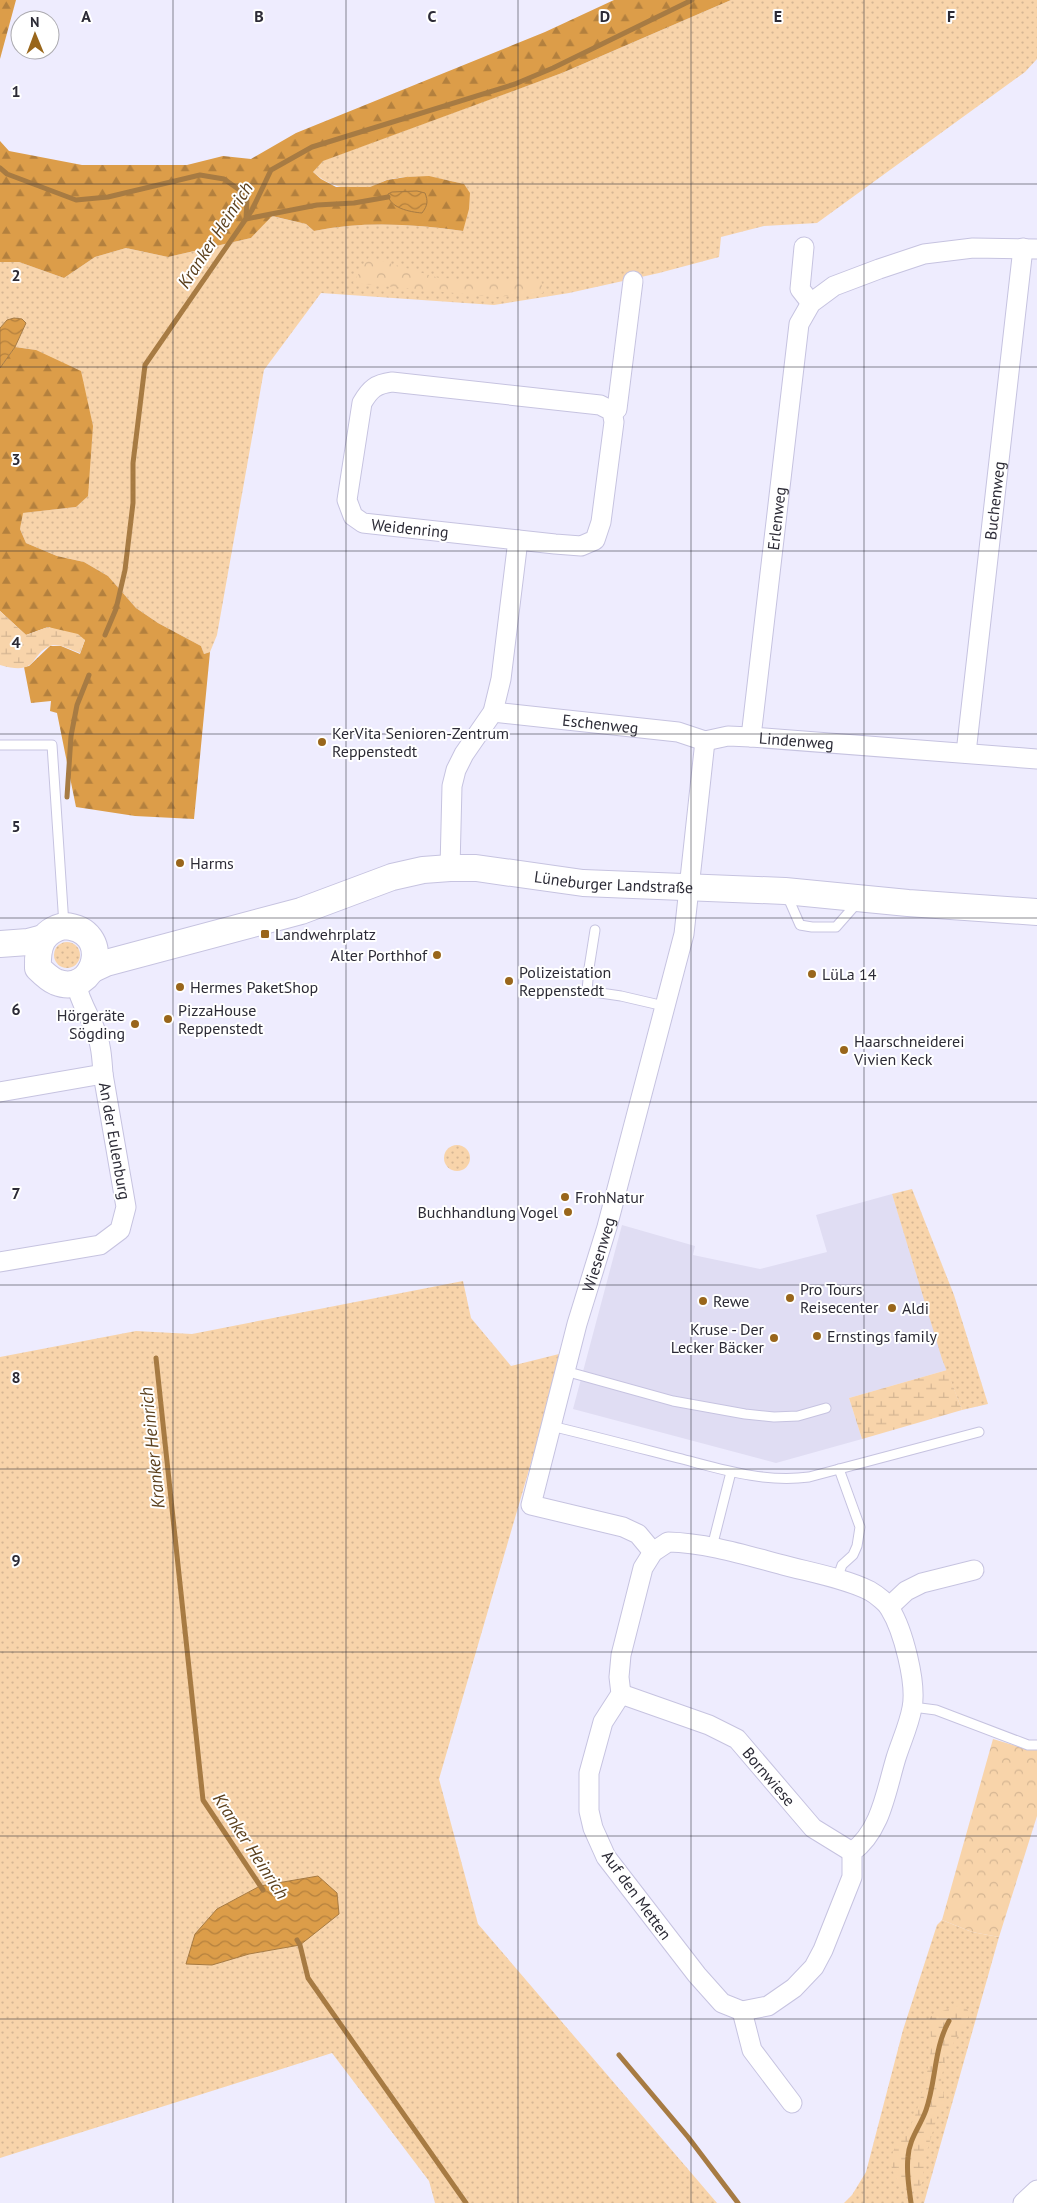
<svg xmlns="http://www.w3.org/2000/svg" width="1037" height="2203" viewBox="0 0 1037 2203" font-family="'PT Sans',sans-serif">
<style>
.built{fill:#e0ddf3}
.grass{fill:url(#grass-dots)}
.forest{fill:url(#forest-firs)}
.wetland{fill:url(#wetland-marsh)}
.park{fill:url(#park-crowns)}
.water{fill:url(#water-waves);stroke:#a77b43}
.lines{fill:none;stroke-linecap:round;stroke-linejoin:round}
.stream{stroke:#a77b43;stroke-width:5}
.service-casing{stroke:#c6c3e0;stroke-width:11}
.minor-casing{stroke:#c6c3e0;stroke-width:21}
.secondary-casing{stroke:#c6c3e0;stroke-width:28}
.service{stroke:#fff;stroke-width:9}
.minor{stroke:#fff;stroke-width:19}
.secondary{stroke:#fff;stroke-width:26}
.grid{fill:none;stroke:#2c2b36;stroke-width:1;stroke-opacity:0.55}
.poi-dot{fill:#99661b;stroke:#fff;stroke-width:2}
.labels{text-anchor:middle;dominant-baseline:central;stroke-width:4;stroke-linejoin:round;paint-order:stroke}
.street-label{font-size:16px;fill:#2c2b36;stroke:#fff}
.poi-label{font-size:16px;fill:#2c2b36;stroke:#fff;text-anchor:start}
.water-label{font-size:18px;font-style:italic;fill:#5c411e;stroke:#fff}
.grid-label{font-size:16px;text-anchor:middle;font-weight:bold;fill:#2c2b36;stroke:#fff;stroke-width:4;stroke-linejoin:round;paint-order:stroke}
</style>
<defs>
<pattern id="grass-dots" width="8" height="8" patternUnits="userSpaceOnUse" patternTransform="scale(1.25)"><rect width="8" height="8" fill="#f8d4aa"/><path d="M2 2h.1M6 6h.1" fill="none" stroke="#d5b693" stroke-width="1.8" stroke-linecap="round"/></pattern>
<pattern id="forest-firs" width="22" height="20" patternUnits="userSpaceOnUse" patternTransform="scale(1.25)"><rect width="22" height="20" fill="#dc9d49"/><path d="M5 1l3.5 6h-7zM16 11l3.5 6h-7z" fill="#b3803e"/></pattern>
<pattern id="wetland-marsh" width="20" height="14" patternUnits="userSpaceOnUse" patternTransform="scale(1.25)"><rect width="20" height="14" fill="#f8d4aa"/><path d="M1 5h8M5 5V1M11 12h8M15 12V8" fill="none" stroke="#d5b693"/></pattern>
<pattern id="park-crowns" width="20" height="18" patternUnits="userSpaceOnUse" patternTransform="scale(1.25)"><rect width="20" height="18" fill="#f8d4aa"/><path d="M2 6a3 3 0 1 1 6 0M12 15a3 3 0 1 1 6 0" fill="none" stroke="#d5b693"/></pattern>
<pattern id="water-waves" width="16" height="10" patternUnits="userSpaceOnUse" patternTransform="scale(1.25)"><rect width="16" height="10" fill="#dc9d49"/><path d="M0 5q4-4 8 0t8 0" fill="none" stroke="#b3803e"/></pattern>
</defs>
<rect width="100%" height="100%" fill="#eeecfe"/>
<polygon class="built" points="892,1194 947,1370 849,1398 862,1439 776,1463 573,1409 622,1225 695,1246 693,1255 760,1269 827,1252 816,1215"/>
<g class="grass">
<path d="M731 0H1037V59L1025 72 817 223 764 226 721 237 719 257 659 273 569 293 494 305 321 293 264 370 217 635 210 652 204 654 201 646 158 623 136 608 108 576 84 562 57 556 26 543 20 529 22 513 76 507 36 350 15 347 26 323 14 318 7 320 0 328V262H19L64 278 95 257 126 248 168 257 251 238 271 216 306 224 314 231C363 221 413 224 463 231V184C439 177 412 174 387 180 381 181 376 186 370 187 348 192 329 186 313 172L322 161 562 73Z"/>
<circle cx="67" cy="955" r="13"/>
<circle cx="457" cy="1158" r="13"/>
<polygon points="912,1189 954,1295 988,1404 962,1410 942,1359 892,1194"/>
<polygon points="463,1281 471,1318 511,1366 563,1353 439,1779 478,1924 717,2203 435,2203 429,2181 332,2053 0,2158 0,1357 136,1331 192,1334"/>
<polygon points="942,1920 972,1932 999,1937 924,2203 844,2203 852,2195 866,2172 903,2030 937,1925"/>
</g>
<g class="forest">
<polygon points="0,0 16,0 0,59"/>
<path d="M614 0H731L562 73 323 161 313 172 321 179 336 187H370L387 180 406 177 429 176 464 184 470 193 469 209 463 231C413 224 363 221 314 231L306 224 272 216 251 238 168 257 126 248 95 257 64 278 19 262H0V141L9 151 82 165H187L223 156 251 159 296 133 545 32Z"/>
<polygon points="15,347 36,350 81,371 93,426 88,496 76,507 23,513 20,529 26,543 57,556 84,562 108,576 136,608 158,623 201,646 204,654 210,652 194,819 135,816 76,807 57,713 50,711 51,701 31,703 24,667 29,666 50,646 61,646 80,654 85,640 48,627 26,635 0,611 0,368"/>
</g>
<g class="wetland">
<path d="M0 611 26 635 48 627 78 634 85 640 80 653 62 646 53 645C28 653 40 677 0 665Z"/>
<polygon points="947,1370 962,1410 862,1439 849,1398"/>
<path d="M961 2005 968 2010V2018L946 2056 941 2080 945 2103 938 2114 924 2161 923 2181 918 2190 909 2192C900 2186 890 2172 891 2160 893 2143 910 2131 915 2116 922 2094 929 2070 931 2048 932 2037 929 2028 930 2017L939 2012Z"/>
</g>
<g class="park">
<polygon points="369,257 439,278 493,281 541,279 543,293 495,297 353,283"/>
<polygon points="993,1739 1026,1749 1037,1750 1037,1816 999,1937 972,1932 942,1920"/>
</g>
<g class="water">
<path d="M417 191 425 193C428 201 428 205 422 213 410 212 389 208 388 194L392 192Z"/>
<polygon points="14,318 22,319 26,323 15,347 0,368 0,328 7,320"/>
<polygon points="318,1876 337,1893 339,1914 300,1945 249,1954 212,1965 186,1964 195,1934 217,1909 260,1886"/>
</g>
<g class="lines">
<g class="stream">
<polyline points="0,168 7,174 76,200 108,197 200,175 224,179 241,191 247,199 246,219 317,205 354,203 388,197"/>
<polyline points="105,635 116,609 125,570 133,503 133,463 145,365 252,210 271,170 312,147 515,84 553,68 692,0"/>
<polyline points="67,797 71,736 77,705 89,675"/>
<polyline points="156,1358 203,1800 263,1890"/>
<polyline points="297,1940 300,1945 308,1978 466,2203"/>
<polyline points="619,2055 688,2137 738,2203"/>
<path d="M911 2203C909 2187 906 2172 908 2157 909 2139 920 2127 926 2110 936 2082 934 2047 949 2021"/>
</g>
<g class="service-casing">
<g id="service">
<polyline points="0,745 52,745 64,925"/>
<polyline points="786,893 800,925 812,927 836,927 858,902"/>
<polyline points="595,930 589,968 587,991 621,996 664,1006"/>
<polyline points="565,1371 673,1401 745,1414 774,1417 798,1416 826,1408"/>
<path d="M551 1426C593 1436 635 1447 678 1458 721 1469 763 1483 809 1477L979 1432"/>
<polyline points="712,1547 731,1472"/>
<polyline points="837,1579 842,1565 853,1555 857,1546 860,1527 839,1469"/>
<polyline points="913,1707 936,1710 1028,1745 1037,1745"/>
</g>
</g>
<g class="minor-casing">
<g id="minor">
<polyline points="804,247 800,289 811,303"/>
<path d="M392 382 600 405 612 411 614 422 601 522 595 540 581 546 555 544 363 523 353 516 347 500 362 403C370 389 376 384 392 382Z"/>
<polyline points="612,411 617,409 633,281"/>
<path id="s1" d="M493 712 678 732 705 741"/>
<path id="s2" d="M751 737 799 324 811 303 834 286 879 269 924 254 973 248 1037 249"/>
<path id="s3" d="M705 741 728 736 751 737 1037 759"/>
<path id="s4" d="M966 753 1023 248"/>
<polyline points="450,868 452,786 456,770 464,754 493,712 501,679 518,540"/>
<path d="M0 1092 103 1074C102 1058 101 1042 94 1027 87 1012 79 999 76 983"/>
<polyline points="0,1262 100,1245 120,1230 126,1207 103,1074"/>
<path d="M668 1542C707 1543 745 1555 783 1565 809 1572 847 1579 870 1591 877 1595 887 1603 890 1609 903 1630 917 1683 912 1708 909 1725 901 1742 896 1758 886 1791 881 1831 852 1852V1877L823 1950 814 1967 794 1988 768 2006 742 2011 722 2003 697 1975 606 1857 593 1828 589 1811V1773L603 1722 621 1694 619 1677 621 1655 643 1568 653 1552Z"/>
<path id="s5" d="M653 1552 638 1534 623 1527 531 1505 577 1324 607 1227 684 934 705 741"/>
<polyline points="889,1607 906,1591 922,1583 974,1570"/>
<path id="s6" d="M621 1694 709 1725 737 1739 813 1828 852 1852"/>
<polyline points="742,2011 752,2050 792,2103"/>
<polyline points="1023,2203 1037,2190"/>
</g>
</g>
<g class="secondary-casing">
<g id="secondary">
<path d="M64 926C115 929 96 998 56 982 49 979 43 973 38 968 37 946 42 931 64 926Z"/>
<polyline points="0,944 28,942 43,938"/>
<path id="s7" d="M91 970 106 963 301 911 392 877 423 870 450 868H476L583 883 785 891 908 903 1037 912"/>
</g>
</g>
<use href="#service" class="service"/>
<use href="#minor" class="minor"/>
<use href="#secondary" class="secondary"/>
</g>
<path class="grid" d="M173 0V2203M346 0V2203M518 0V2203M691 0V2203M864 0V2203M0 184H1037M0 367H1037M0 551H1037M0 734H1037M0 918H1037M0 1102H1037M0 1285H1037M0 1469H1037M0 1652H1037M0 1836H1037M0 2019H1037"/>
<g class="poi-dot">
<circle cx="322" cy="742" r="5"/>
<circle cx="180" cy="863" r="5"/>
<rect x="260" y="929" width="10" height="10" rx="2.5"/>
<circle cx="437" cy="955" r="5"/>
<circle cx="812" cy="974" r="5"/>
<circle cx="509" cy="981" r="5"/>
<circle cx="180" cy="987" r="5"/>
<circle cx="168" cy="1019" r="5"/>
<circle cx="135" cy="1024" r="5"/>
<circle cx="844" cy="1050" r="5"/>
<circle cx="565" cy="1197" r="5"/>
<circle cx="568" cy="1212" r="5"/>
<circle cx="790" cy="1298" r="5"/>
<circle cx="703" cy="1301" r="5"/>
<circle cx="892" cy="1308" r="5"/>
<circle cx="817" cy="1336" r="5"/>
<circle cx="774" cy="1338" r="5"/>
</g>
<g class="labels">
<g class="street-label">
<text stroke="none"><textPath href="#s4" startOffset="254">Buchenweg</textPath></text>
<text stroke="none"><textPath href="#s2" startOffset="220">Erlenweg</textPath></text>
<text transform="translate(410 528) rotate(6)">Weidenring</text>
<text stroke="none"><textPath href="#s1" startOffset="108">Eschenweg</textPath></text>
<text stroke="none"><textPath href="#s3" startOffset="92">Lindenweg</textPath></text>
<text stroke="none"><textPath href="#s7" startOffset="539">Lüneburger Landstraße</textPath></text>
<text transform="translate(115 1141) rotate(80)">An der Eulenburg</text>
<text stroke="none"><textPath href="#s5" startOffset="394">Wiesenweg</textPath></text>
<text stroke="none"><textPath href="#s6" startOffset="174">Bornwiese</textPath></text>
<text transform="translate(637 1895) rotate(54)">Auf den Metten</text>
</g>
<g class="poi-label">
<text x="332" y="733">KerVita Senioren-Zentrum<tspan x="332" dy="18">Reppenstedt</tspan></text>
<text x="190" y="863">Harms</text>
<text x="275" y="934">Landwehrplatz</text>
<text x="427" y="955" text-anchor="end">Alter Porthhof</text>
<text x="519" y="972">Polizeistation<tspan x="519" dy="18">Reppenstedt</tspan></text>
<text x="822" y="974">LüLa 14</text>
<text x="190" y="987">Hermes PaketShop</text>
<text x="178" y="1010">PizzaHouse<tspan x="178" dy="18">Reppenstedt</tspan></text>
<text x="125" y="1015" text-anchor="end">Hörgeräte<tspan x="125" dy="18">Sögding</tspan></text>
<text x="854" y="1041">Haarschneiderei<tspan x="854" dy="18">Vivien Keck</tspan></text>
<text x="575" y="1197">FrohNatur</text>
<text x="558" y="1212" text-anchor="end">Buchhandlung Vogel</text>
<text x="800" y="1289">Pro Tours<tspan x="800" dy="18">Reisecenter</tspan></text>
<text x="713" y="1301">Rewe</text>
<text x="902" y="1308">Aldi</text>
<text x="764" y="1329" text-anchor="end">Kruse - Der<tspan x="764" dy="18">Lecker Bäcker</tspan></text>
<text x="827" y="1336">Ernstings family</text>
</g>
<g class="water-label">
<text transform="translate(215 235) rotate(-57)">Kranker Heinrich</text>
<text transform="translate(152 1448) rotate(-96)">Kranker Heinrich</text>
<text transform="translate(251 1846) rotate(57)">Kranker Heinrich</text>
</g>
</g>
<g class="grid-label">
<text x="86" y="22">A</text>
<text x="259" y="22">B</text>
<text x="432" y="22">C</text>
<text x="605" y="22">D</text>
<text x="778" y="22">E</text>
<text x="951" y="22">F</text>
<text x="16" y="97">1</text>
<text x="16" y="281">2</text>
<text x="16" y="465">3</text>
<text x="16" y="648">4</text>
<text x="16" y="832">5</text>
<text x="16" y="1015">6</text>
<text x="16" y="1199">7</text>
<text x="16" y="1383">8</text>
<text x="16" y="1566">9</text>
</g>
<g transform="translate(35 35) rotate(359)"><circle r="24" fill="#ffffff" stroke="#abaaaf"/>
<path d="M0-4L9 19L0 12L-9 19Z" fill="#99661b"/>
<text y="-8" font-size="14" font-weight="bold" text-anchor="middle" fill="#2c2b36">N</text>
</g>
</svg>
